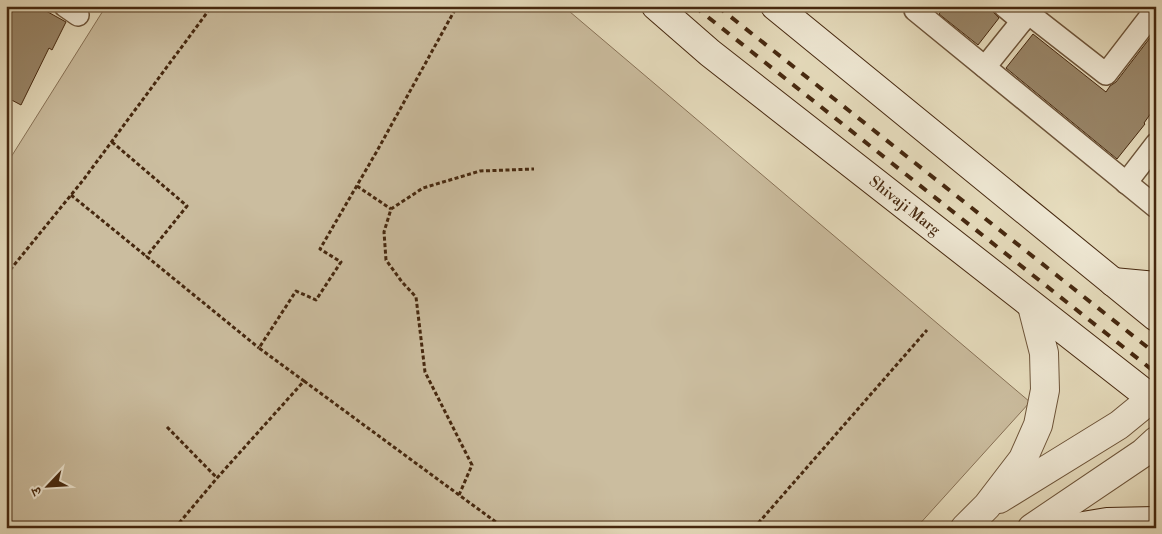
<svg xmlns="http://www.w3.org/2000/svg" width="1162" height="534" viewBox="0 0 1162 534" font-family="'Libre Bodoni','Noto Serif Devanagari',serif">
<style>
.green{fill:#cbbd9f;stroke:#887257}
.building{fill:#998669;stroke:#46280f}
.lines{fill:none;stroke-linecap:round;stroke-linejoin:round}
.minor-casing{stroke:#6e553a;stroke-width:24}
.tertiary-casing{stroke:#6e553a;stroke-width:30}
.secondary-casing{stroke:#46280f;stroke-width:30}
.path{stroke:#46280f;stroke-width:3;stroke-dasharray:4 2.5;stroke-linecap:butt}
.minor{stroke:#efe8d4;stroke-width:21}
.tertiary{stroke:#efe8d4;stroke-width:28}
.secondary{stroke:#efe8d4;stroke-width:28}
.rail{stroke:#46280f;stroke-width:4;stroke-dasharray:9 9;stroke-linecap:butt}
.labels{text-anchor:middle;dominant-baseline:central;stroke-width:4.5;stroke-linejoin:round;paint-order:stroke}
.street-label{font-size:15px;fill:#46280f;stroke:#efe8d4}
</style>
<rect width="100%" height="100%" fill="#e6dcbd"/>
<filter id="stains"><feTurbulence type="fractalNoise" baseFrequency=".004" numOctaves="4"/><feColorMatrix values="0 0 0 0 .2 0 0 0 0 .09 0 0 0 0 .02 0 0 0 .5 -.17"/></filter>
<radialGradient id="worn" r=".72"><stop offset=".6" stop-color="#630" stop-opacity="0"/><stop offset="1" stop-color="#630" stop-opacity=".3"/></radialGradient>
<polygon class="green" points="106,6 563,6 1030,402 916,528 6,528 6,165"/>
<g class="building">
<polygon points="14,6 37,6 66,22 52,50 49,48 21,105 6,97 6,20"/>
<polygon points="945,6 992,6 992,11 999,18 978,45 939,14"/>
<polygon points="1156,30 1156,106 1144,123 1145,124 1117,159 1006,68 1033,34 1106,92 1110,86 1116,82"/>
</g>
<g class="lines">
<g class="minor-casing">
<g id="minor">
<polyline points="65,6 78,15"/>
<polyline points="1004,6 1022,21"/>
<polyline points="915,10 1156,207"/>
<polyline points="1028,13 1106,74 1156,9"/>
<polyline points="985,67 1034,6"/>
<polyline points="1126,183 1156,144"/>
</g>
</g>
<g class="tertiary-casing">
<g id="tertiary">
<polyline points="999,499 1119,425 1152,398 1156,393"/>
<polyline points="965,528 987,506 1023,459 1038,425 1045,390 1044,353 1032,306"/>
<polyline points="1032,528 1143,453 1156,441"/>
</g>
</g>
<g class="secondary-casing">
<g id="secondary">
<path id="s1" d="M656 6 710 53 1156 402"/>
<polyline points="775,6 1156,317"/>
<polyline points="1113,282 1156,286"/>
<polyline points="1071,528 1107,522 1156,521"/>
</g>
</g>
<g class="path">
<polyline points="112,142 187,206 146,257"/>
<polyline points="357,186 391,209"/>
<polyline points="71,195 259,348"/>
<polyline points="6,275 84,179 212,6"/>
<polyline points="304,381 504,528"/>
<polyline points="167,427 217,478"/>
<polyline points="459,495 472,465 425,372 416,297 402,282 386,260 384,232 391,209 423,188 480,171 534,169"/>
<polyline points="175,528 217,478 304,381 259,348 296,291 316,300 341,262 320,249 377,151 457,6"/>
<polyline points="754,528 927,330"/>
</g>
<use href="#minor" class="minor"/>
<use href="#tertiary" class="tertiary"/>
<use href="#secondary" class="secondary"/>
<g class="rail">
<polyline points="694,6 1156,373"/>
<polyline points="717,6 1156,354"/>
</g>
</g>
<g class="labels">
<g class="street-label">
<text stroke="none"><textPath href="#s1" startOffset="319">Shivaji Marg</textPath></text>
</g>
</g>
<rect width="1162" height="534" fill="none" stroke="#e6dcbd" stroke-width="25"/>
<rect x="8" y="8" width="1147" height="519" fill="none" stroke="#46280f" stroke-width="2.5"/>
<rect x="12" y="12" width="1137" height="509" fill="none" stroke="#46280f"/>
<g transform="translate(48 486) rotate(245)" stroke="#efe8d4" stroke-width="4" paint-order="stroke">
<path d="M0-4L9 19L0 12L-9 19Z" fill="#46280f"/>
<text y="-8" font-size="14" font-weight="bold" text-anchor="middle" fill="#46280f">उ</text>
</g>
<rect width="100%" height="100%" filter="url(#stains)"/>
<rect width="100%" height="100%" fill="url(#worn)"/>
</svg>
